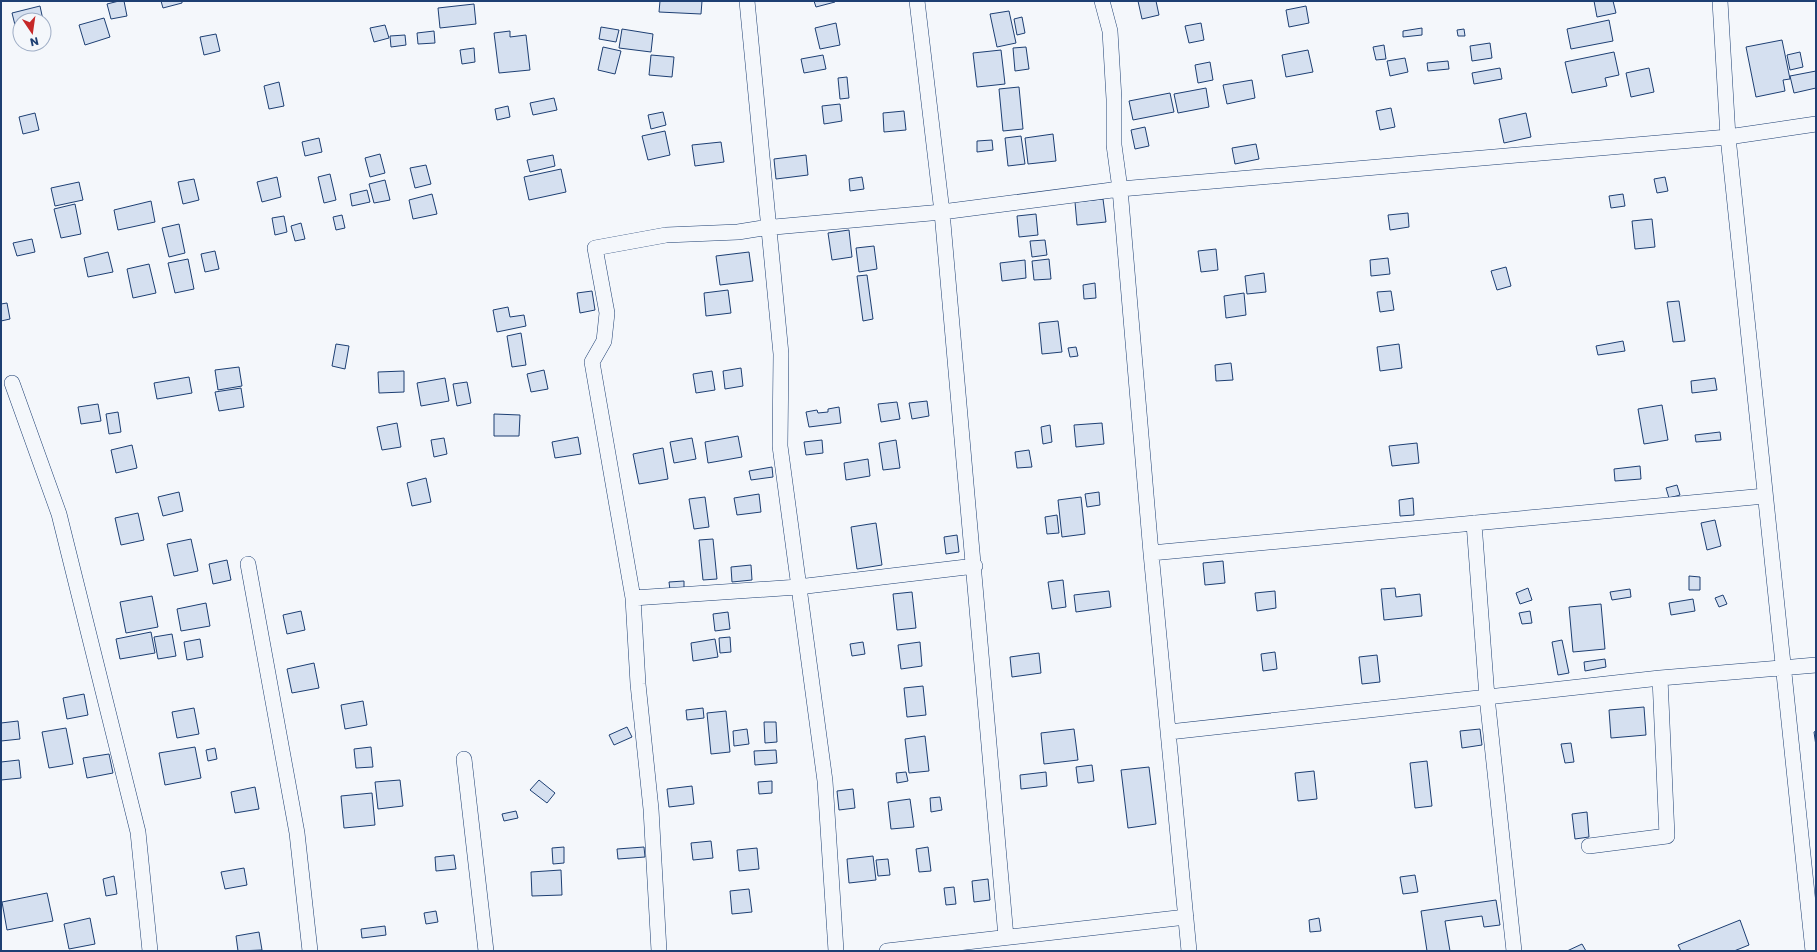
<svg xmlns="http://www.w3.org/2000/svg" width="1817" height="952" font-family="Poppins,sans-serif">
	<rect width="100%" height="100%" fill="#f4f7fb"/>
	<path fill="#d5e0f0" stroke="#1d3f73" d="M119 1H124L127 16 111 19 107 4Z
		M161 1H182V3L163 8Z
		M660 1H702L701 14 659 12Z
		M814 1H835V2L816 7Z
		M1138 1H1156L1159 15 1142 19Z
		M1594 1H1613L1616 13 1597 17Z
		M474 4 476 24 440 28 438 8Z
		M40 6 43 20H20V41H19L12 13Z
		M1306 6 1309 23 1289 27 1286 10Z
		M1009 11 1016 43 997 47 990 14Z
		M1022 17 1025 33 1017 35 1014 19Z
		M104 18 110 37 85 45 79 25Z
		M1609 20 1613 41 1571 49 1567 29Z
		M836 23 840 45 820 49 815 28Z
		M1201 23 1204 40 1189 43 1185 26Z
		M385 25 389 38 374 42 370 28Z
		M601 27 619 30 616 42 599 39Z
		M1422 28V35L1403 37V31Z
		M622 29 653 34 651 52 619 48Z
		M1464 29 1465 36H1458L1457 30Z
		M434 31 435 43 418 44 417 33Z
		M510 31V37L526 35 530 70 499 73 494 33Z
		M216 34 220 51 204 55 200 37Z
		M405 35 406 45 391 47 390 36Z
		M1782 40 1790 79 1783 80 1785 91 1756 97 1746 47Z
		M1490 43 1492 58 1472 61 1470 46Z
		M1384 45 1386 59 1376 60 1373 47Z
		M603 47 621 51 615 74 598 70Z
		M1026 47 1029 69 1015 71 1013 48Z
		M474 48 475 62 462 64 460 50Z
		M1001 50 1005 84 977 87 973 53Z
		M1308 50 1313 72 1286 77 1282 55Z
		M1614 52 1619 75 1605 78 1607 86 1572 93 1565 62Z
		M1800 52 1803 67 1790 70 1787 55Z
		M651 55 674 57 672 77 649 75Z
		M823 55 826 69 804 73 801 59Z
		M1405 58 1408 72 1390 76 1387 61Z
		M1448 61 1449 69 1428 71 1427 63Z
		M1210 62 1213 80 1198 83 1195 65Z
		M1500 68 1502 79 1474 84 1472 73Z
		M1649 68 1654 92 1631 97 1626 73Z
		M1816 71V88L1794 93 1790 76Z
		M847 77 849 98 840 99 838 78Z
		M1252 80 1255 98 1227 104 1223 85Z
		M279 82 284 106 269 109 264 86Z
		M1019 87 1023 129 1003 131 999 89Z
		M1206 88 1209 107 1178 113 1174 94Z
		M1170 93 1174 112 1133 120 1129 101Z
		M554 98 557 110 533 115 530 103Z
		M840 104 842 121 824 124 822 106Z
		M508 106 510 117 497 120 495 109Z
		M1391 108 1395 127 1380 130 1376 111Z
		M904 111 906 130 884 132 883 113Z
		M663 112 666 125 651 129 648 115Z
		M35 113 39 130 23 134 19 117Z
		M1526 113 1531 137 1504 143 1499 119Z
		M1145 127 1149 146 1135 149 1131 130Z
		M665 131 670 155 648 160 642 136Z
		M1053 134 1056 161 1028 164 1025 138Z
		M1021 136 1025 164 1008 166 1005 138Z
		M319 138 322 152 305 156 302 142Z
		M992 140 993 150 977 152V141Z
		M721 142 724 162 695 166 692 145Z
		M1256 144 1259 159 1235 164 1232 148Z
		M380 154 385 173 370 177 365 158Z
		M553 155 555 166 530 172 527 160Z
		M806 155 808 175 776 179 774 159Z
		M426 165 431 184 415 188 410 168Z
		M561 169 566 192 529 200 524 177Z
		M330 174 336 200 324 203 318 177Z
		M277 177 281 197 262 202 257 182Z
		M862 177 864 189 850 191 849 179Z
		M1665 177 1668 191 1657 193 1654 179Z
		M194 179 199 200 183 204 178 182Z
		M385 180 390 200 374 203 369 184Z
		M79 182 83 200 55 206 51 188Z
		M367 190 370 202 352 206 350 194Z
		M432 194 437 214 413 219 409 200Z
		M1623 194 1625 206 1611 208 1609 196Z
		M1103 199 1106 222 1077 225 1075 202Z
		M151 201 155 222 118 230 114 210Z
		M75 204 81 234 61 238 54 209Z
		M1408 213 1409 227 1390 230 1388 215Z
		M1036 214 1038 235 1019 237 1017 216Z
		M342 215 345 228 336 230 333 217Z
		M284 216 287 232 275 235 272 218Z
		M1652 219 1655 247 1635 249 1632 221Z
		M301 223 305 239 295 241 291 226Z
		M179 224 185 253 169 257 162 228Z
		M849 230 852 257 832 260 828 233Z
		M32 239 35 252 17 256 13 243Z
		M1045 240 1047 255 1032 257 1030 241Z
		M874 246 877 269 859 272 856 248Z
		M1216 249 1218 270 1201 272 1198 251Z
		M215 251 219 269 205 272 201 254Z
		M108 252 113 272 88 277 84 258Z
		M749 252 753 281 720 285 716 256Z
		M1388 258 1390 274 1371 276 1370 260Z
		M188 259 194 289 175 293 168 263Z
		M1049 259 1051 279 1034 280 1032 261Z
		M1025 260 1026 278 1002 281 1000 263Z
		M149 264 156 293 133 298 127 269Z
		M1506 267 1511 286 1497 290 1491 271Z
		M1264 273 1266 292 1247 294 1245 276Z
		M867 275 873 319 863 321 857 276Z
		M1095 283 1096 298 1084 299 1083 285Z
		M728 290 731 313 706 316 704 293Z
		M592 291 595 310 580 313 577 293Z
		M1391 291 1394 310 1380 312 1377 292Z
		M1244 293 1246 315 1226 318 1224 296Z
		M1679 301 1685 341 1673 342 1667 302Z
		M7 303 10 319 1 321V304Z
		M508 307 510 317 524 315 526 326 497 332 493 310Z
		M1058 321 1062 352 1042 354 1039 323Z
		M521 333 526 365 512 367 507 336Z
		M1623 341 1625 351 1598 355 1596 346Z
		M336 344 349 346 345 369 332 366Z
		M1399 344 1402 368 1380 371 1377 347Z
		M1076 347 1078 356 1070 357 1068 348Z
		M1231 363 1233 380 1216 381 1215 365Z
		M239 367 242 386 218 390 215 370Z
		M741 368 743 386 725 389 723 371Z
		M544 370 548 389 531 392 527 374Z
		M404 371V392L379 393 378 372Z
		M712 371 715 390 696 393 693 374Z
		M189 377 192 393 157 399 154 383Z
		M445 378 449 401 421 406 417 383Z
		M1715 378 1717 390 1692 393 1691 381Z
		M467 382 471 403 457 406 453 384Z
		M241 388 244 407 219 411 215 392Z
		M927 401 929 416 912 419 909 403Z
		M897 402 900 419 881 422 878 404Z
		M98 404 101 421 81 424 78 407Z
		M1662 405 1668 440 1644 444 1638 409Z
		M839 407 841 423 809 427 806 412 817 410 818 413 828 412V409Z
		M118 412 121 432 109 434 106 414Z
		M494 414 520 415 519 436H494Z
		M397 423 401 447 382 450 377 427Z
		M1102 423 1104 444 1076 447 1074 425Z
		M1050 425 1052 442 1043 444 1041 427Z
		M1720 432 1721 440 1696 442 1695 435Z
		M738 436 742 457 708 463 705 442Z
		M578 437 581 454 555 458 552 442Z
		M444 438 447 454 434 457 431 440Z
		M692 438 696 459 674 463 670 442Z
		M822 440 823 453 806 455 804 442Z
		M896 440 900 468 883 470 879 443Z
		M1417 443 1419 463 1392 466 1389 446Z
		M132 445 137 468 116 473 111 450Z
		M663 448 668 479 639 484 633 454Z
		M1029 450 1032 467 1017 468 1015 452Z
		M868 459 870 476 846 480 844 463Z
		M1640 466 1641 479 1615 481 1614 469Z
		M772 467 773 477 751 480 749 471Z
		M426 478 431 502 412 506 407 483Z
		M1677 485 1680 495 1669 498 1666 488Z
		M179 492 183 511 163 516 158 497Z
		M1099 492 1100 505 1087 507 1085 494Z
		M759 494 761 512 737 515 734 498Z
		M705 497 709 527 694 529 689 499Z
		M1081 497 1085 534 1062 537 1058 500Z
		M1413 498 1414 515 1400 516 1399 500Z
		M138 513 144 540 121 545 115 518Z
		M1057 515 1059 533 1047 534 1045 517Z
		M1715 520 1721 546 1707 550 1701 523Z
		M876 523 882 565 857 569 851 527Z
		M957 535 959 552 946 554 944 537Z
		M191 539 198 571 174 576 167 544Z
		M713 539 717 579 703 580 699 540Z
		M227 560 231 580 213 584 209 564Z
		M1223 561 1225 583 1205 585 1203 563Z
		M751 565 752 580 732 582 731 567Z
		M1689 576 1700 577V590H1689Z
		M1063 580 1066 607 1052 609 1048 582Z
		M684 581V588L670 590 669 582Z
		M1395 588 1396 597 1420 594 1422 616 1384 620 1381 589Z
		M1528 588 1532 600 1520 604 1516 593Z
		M1630 589 1631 597 1612 600 1610 592Z
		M1109 591 1111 607 1076 612 1074 595Z
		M1275 591 1276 608 1257 611 1255 593Z
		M912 592 916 628 897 630 893 594Z
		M1723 595 1727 604 1719 607 1715 598Z
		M152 596 158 627 126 633 120 602Z
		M1693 599 1695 611 1671 615 1669 603Z
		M206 603 210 626 181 631 177 609Z
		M1601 604 1605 649 1573 652 1569 607Z
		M301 611 305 630 287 634 283 615Z
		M1530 611 1532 623 1522 624 1519 613Z
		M728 612 730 629 715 631 713 614Z
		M151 632 155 653 120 659 116 639Z
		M172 634 176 656 158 659 154 637Z
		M730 637 731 652 720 653 719 638Z
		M200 639 203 657 187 660 184 642Z
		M715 639 718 657 693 661 691 643Z
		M1562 640 1569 673 1558 675 1552 642Z
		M863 642 865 654 852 656 850 644Z
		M920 642 922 666 901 669 898 645Z
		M1275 652 1277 669 1263 671 1261 654Z
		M1039 653 1041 673 1012 677 1010 657Z
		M1377 655 1380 682 1362 684 1359 657Z
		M1605 659 1606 667 1585 671 1584 662Z
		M314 663 319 688 292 693 287 669Z
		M923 686 926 715 907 717 904 688Z
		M84 694 88 715 67 719 63 698Z
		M363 701 367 725 345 729 341 705Z
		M1644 707 1646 735 1611 738 1609 710Z
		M194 708 199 734 177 738 172 712Z
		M703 708 704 718 687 720 686 710Z
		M726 711 730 752 711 754 707 713Z
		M18 721 20 739 1 741V723Z
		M764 722H776L777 742 765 743Z
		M627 727 632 737 614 745 609 735Z
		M66 728 73 764 49 768 42 732Z
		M747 729 749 744 734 746 733 731Z
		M1074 729 1078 760 1044 764 1041 733Z
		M1480 729 1482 745 1462 748 1460 731Z
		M1816 731V746L1814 732Z
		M925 736 929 771 909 773 905 739Z
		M1571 743 1574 762 1565 763 1561 744Z
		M195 747 201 778 165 785 159 753Z
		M371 747 373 767 356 768 354 749Z
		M215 748 217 759 208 761 206 750Z
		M776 750 777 763 755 765 754 751Z
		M109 754 113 773 87 778 83 758Z
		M19 760 21 778 1 780V762Z
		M1427 761 1432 806 1415 808 1410 763Z
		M1092 765 1094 781 1078 783 1076 767Z
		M1149 767 1156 824 1128 828 1121 770Z
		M1314 771 1317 799 1298 801 1295 773Z
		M906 772 908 781 897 783 896 773Z
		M1046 772 1047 786 1021 789 1020 775Z
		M400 780 403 806 378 809 375 782Z
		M539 780 555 793 547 803 530 790Z
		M772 781V793L759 794 758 782Z
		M692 786 694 804 669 807 667 789Z
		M255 787 259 809 235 813 231 792Z
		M853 789 855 808 839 810 837 791Z
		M372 793 375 825 344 828 341 796Z
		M940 797 942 810 931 812 930 798Z
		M910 799 914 827 891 829 888 802Z
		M516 811 518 818 504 821 502 814Z
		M1587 812 1589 837 1575 839 1572 814Z
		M711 841 713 858 693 860 691 843Z
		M564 847V863L553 864 552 848Z
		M644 847 645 857 618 859 617 849Z
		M928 847 931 871 919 872 916 849Z
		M757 848 759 869 739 871 737 850Z
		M454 855 456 869 436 871 435 857Z
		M873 856 876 880 849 883 847 859Z
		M888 859 890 875 878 876 876 860Z
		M244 868 247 885 225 889 221 872Z
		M561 870 562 895 532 896 531 872Z
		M1415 875 1418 892 1403 894 1400 877Z
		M114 876 117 894 106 896 103 879Z
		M988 879 990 900 974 902 972 881Z
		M954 887 956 904 946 905 944 888Z
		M749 889 752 912 732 914 730 891Z
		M47 893 53 921 7 930 2 902Z
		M1496 900 1500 925 1484 927 1482 916 1445 921 1450 951H1427L1421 911Z
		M436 911 438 922 426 924 424 913Z
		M90 918 95 944 69 949 64 924Z
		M1319 918 1321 931 1310 932 1309 920Z
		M1740 920 1749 945 1734 951H1681L1678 945Z
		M385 926 386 935 362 938 361 929Z
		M259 932 262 950 238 951 236 936Z
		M1582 944 1586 951H1567Z"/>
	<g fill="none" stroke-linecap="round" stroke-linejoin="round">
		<g stroke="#1d3f73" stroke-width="16">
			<path id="street" d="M747 1 781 354 780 446 825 781 836 951
				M917 1 942 212 1006 937
				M1102 1 1110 31 1114 99V145L1120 189 1151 553 1189 951
				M1720 1 1728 137 1813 951
				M12 383 59 514 138 832 150 951
				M1474 523 1487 697 1514 951
				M1151 553 1765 496
				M248 564 297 833 310 951
				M633 598 798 587 975 566
				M1169 732 1660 678 1816 665
				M464 759 486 951
				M1589 846 1667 836 1660 678
				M659 951 651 809 638 684 633 598 592 362 604 341 607 313 595 248 666 235 738 232 763 228 942 212 1120 189 1728 137 1816 124
				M887 951 1186 917"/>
		</g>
		<use href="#street" stroke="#f4f7fb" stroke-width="15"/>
	</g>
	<rect width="1817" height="952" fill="none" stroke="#1d3f73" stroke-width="4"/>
	<g transform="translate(32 32) rotate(167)"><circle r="19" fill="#f4f7fb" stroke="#9eadc5"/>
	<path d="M0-3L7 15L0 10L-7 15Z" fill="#c62828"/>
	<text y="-6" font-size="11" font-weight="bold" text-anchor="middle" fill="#1d3f73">N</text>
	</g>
</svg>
